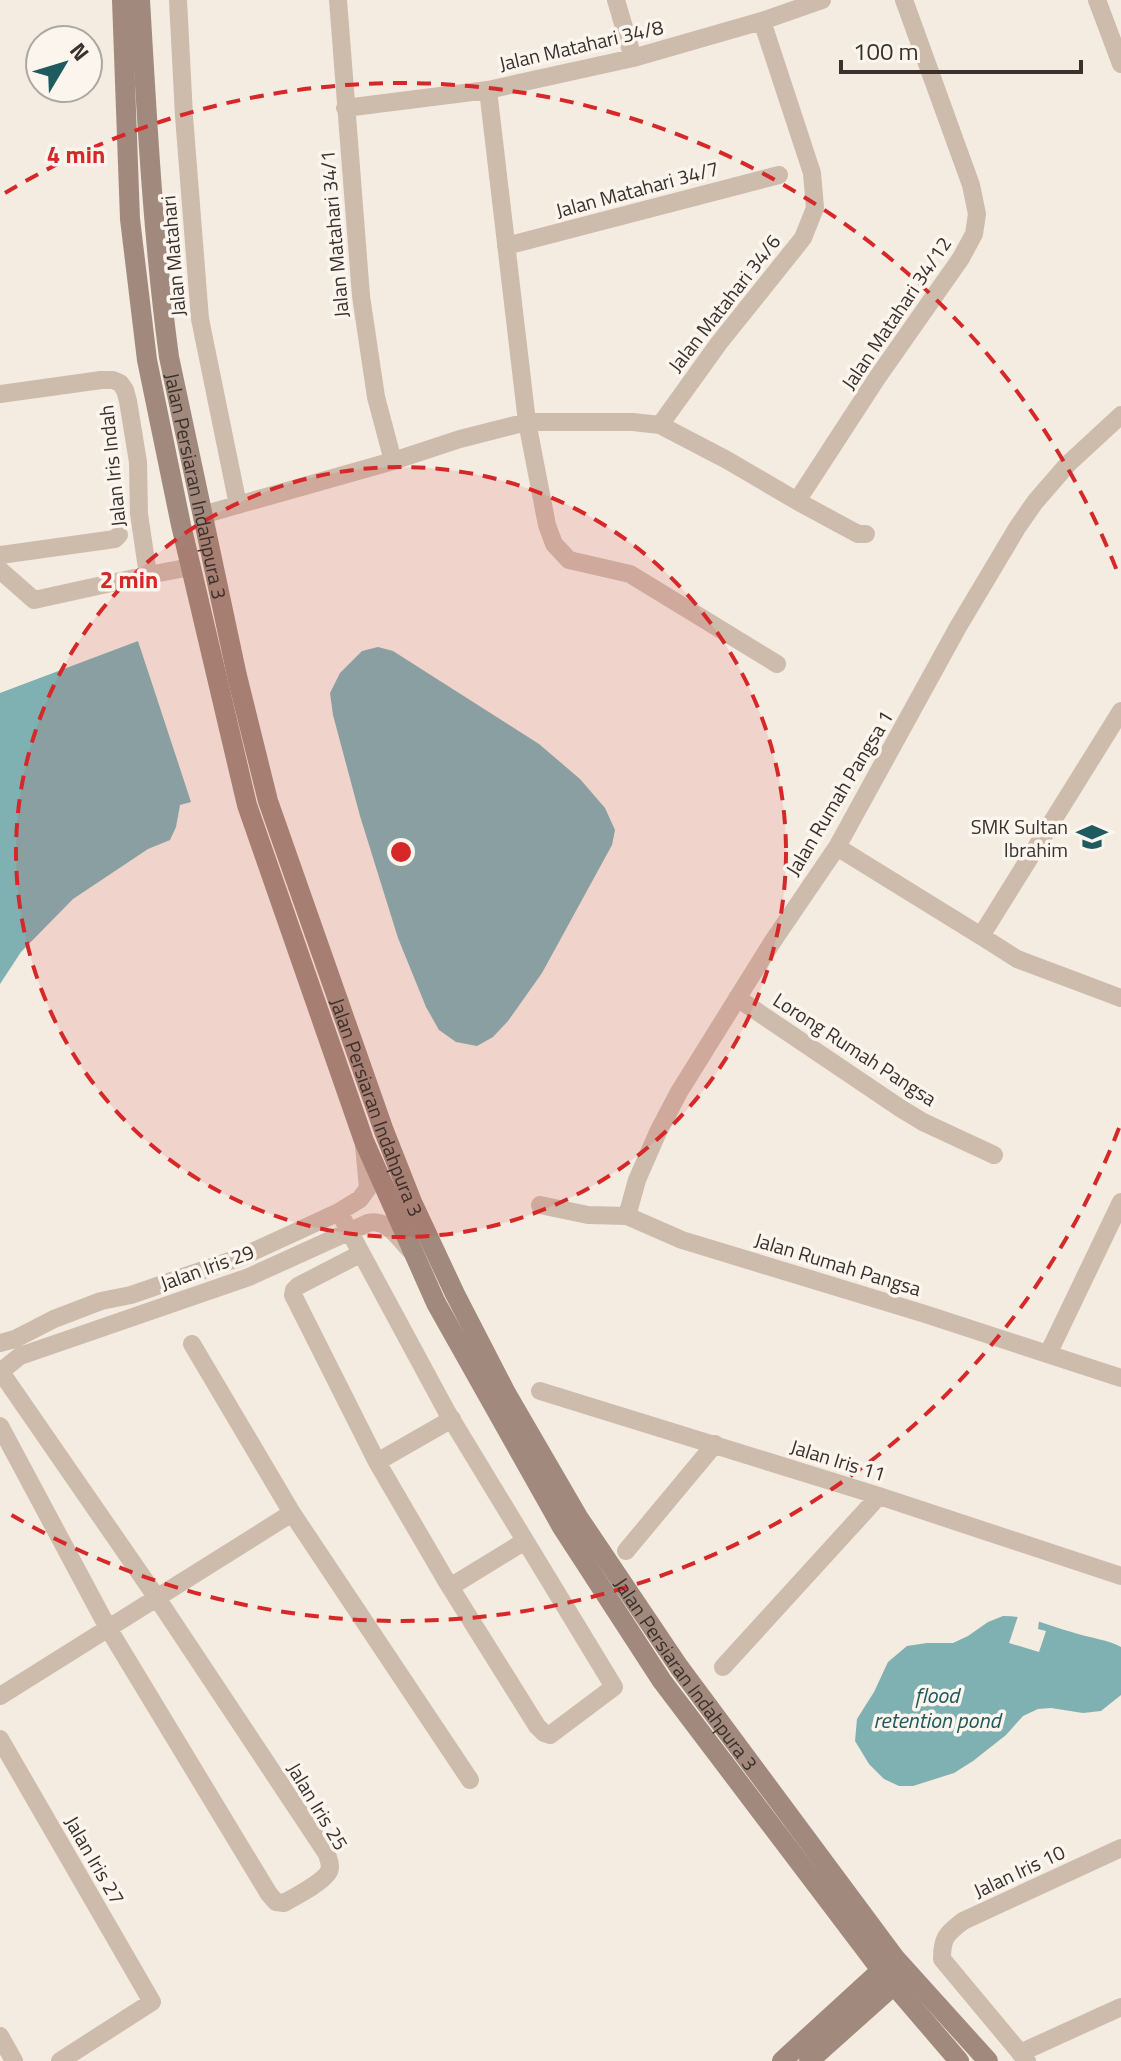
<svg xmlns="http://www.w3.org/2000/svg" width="1121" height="2061" font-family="'Titillium Web',sans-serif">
	<rect width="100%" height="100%" fill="#f4ebe1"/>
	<path fill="#7fb0b2" d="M138 641 191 802 180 805 176 827 170 840 148 849 73 899 21 952 0 984V693Z
		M378 647 393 651 539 744 580 779 605 808 615 830 612 845 542 973 508 1021 493 1037 477 1046 456 1042 439 1030 426 1007 398 938 360 816 333 715 330 693 340 673 362 651Z
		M1003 1616C1030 1616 1052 1627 1078 1634 1092 1638 1108 1640 1121 1647V1695L1101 1711 1083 1713 1051 1708 1038 1709 1023 1716 1006 1735 973 1761 954 1773 913 1786H899L884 1779 869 1764 855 1741 857 1719 874 1692 888 1662 907 1646 927 1643H953L968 1636 988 1622Z"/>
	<path fill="#f4ebe1" d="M1029 1614 1033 1615V1619L1039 1621 1038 1629 1046 1631 1039 1652 1009 1643 1018 1616 1027 1618Z"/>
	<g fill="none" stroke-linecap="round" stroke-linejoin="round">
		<path stroke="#cdbbac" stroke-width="18" d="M178 0 184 116 200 319 238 505
			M338 0 361 296 376 397 393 461
			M616 0 633 58
			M1097 0 1121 64
			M488 90 527 422H633L660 425 727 460 797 501 858 534H866
			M345 108 488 90 633 58 762 21 822 0
			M506 246 779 175
			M0 394 101 380H113L120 383 125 390 128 401 138 462 139 514 148 575 191 567
			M660 425 719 343 803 238 815 208 812 173 762 21
			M797 501 877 378 961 258 974 234 977 214 971 185 904 0
			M202 515 393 461 460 439 527 422 547 525 554 544 569 560 630 574 777 664
			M0 555 115 539 119 535
			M0 570 34 600 148 575
			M837 847 981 936 1121 711
			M981 936 1017 959 1121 998
			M737 998 900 1108 923 1122 994 1155
			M540 1205 588 1215 627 1216 682 1240 925 1314 1121 1378
			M339 1212 447 1412 614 1687 550 1735 544 1733 537 1726 447 1582 377 1462 293 1295 294 1290 298 1286 360 1254
			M627 1216 637 1180 658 1132 679 1092 773 941 837 847 958 627 1017 528 1035 502 1068 464 1121 415
			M0 1343 15 1339 54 1319 101 1301 131 1295 241 1257 339 1212 360 1199 368 1188 364 1146
			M192 1344 292 1513 470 1780
			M1048 1354 1121 1202
			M5 1368 20 1356 249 1277 368 1223C387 1218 398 1238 411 1251
			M540 1391 879 1496 1121 1576
			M0 1426 108 1628 269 1894 276 1902 284 1903C296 1896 320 1884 328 1873 332 1867 329 1861 327 1854L157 1598 3 1375
			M377 1462 452 1419
			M626 1551 715 1444
			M450 1587 525 1541
			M723 1667 879 1496
			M0 1696 292 1513
			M0 1739 152 2002 60 2061
			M0 2036 14 2061
			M1020 2053 1121 2007
			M1027 2061 942 1959C942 1938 946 1934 963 1921L1121 1848"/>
		<g stroke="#a18a7d" stroke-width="20">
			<path d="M122 0 130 219 147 360 181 525 247 805 364 1141 436 1303 562 1527 662 1681 881 1970 959 2061"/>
			<path id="s1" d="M140 0C147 119 153 238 169 357L237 676 268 801 384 1131 412 1202 455 1294 506 1393 578 1517 679 1667 895 1958 988 2061"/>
			<path d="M782 2061 889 1963"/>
			<path d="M809 2061 904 1976"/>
		</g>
	</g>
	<circle cx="401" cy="852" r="385" fill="#d62828" fill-opacity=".12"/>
	<g fill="none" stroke="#d62828" stroke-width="4" stroke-dasharray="14 10">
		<circle cx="401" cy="852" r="385"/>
		<path d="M1119 1128A769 769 0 0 1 5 1511M5 193A769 769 0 0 1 1119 576"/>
	</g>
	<defs>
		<g id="school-bare" transform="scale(2.4)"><path d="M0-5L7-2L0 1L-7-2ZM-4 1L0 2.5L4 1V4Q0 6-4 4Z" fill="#1f5a5e" stroke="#fbf5ee" stroke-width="2.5" paint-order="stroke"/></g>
	</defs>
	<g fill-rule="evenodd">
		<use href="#school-bare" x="1092" y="837"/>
	</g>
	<g text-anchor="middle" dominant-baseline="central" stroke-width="7" stroke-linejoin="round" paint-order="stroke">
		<g font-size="20" fill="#3b302b" stroke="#fbf5ee">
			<text transform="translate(581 45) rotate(-13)">Jalan Matahari 34/8</text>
			<text transform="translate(637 189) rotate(-15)">Jalan Matahari 34/7</text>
			<text transform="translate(334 234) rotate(-95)">Jalan Matahari 34/1</text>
			<text transform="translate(173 256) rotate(-95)">Jalan Matahari</text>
			<text transform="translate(724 303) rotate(-52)">Jalan Matahari 34/6</text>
			<text transform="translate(896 313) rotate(-56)">Jalan Matahari 34/12</text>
			<text transform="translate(112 466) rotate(-96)">Jalan Iris Indah</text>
			<text stroke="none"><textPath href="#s1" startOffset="490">Jalan Persiaran Indahpura 3</textPath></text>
			<text transform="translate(839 793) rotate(-59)">Jalan Rumah Pangsa 1</text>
			<text transform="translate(855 1049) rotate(33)">Lorong Rumah Pangsa</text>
			<text stroke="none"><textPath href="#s1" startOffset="1138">Jalan Persiaran Indahpura 3</textPath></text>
			<text transform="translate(838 1264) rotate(17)">Jalan Rumah Pangsa</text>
			<text transform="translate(207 1267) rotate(-20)">Jalan Iris 29</text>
			<text transform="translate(838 1460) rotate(17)">Jalan Iris 11</text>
			<text stroke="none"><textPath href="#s1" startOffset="1786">Jalan Persiaran Indahpura 3</textPath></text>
			<text transform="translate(318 1806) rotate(59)">Jalan Iris 25</text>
			<text transform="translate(95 1860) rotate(60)">Jalan Iris 27</text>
			<text transform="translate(1019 1871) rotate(-25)">Jalan Iris 10</text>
		</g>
		<g font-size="20" fill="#3b302b" stroke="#fbf5ee" text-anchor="end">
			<text x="1068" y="826">SMK Sultan<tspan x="1068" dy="23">Ibrahim</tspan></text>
		</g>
		<g font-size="22" font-style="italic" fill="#1f5a5e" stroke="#fbf5ee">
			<text x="937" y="1695">flood<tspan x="937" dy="25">retention pond</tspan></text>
		</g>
	</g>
	<circle cx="401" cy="852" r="12" fill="#d62828" stroke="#fbf5ee" stroke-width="4"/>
	<g font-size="24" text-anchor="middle" font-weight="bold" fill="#d62828" stroke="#fbf5ee" stroke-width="7" stroke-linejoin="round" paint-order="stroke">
		<text x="76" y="163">4 min</text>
		<text x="129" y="588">2 min</text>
	</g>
	<g transform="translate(64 64) rotate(52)"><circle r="38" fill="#fbf5ee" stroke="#aea6a0" stroke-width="2"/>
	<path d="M0-6L14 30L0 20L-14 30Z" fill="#1f5a5e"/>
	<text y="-12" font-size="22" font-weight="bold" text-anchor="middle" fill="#3b302b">N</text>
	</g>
	<path d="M841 60v12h240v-12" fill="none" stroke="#3b302b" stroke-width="4"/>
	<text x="853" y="60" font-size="24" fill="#3b302b" stroke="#fbf5ee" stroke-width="6" paint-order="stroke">100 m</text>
</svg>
